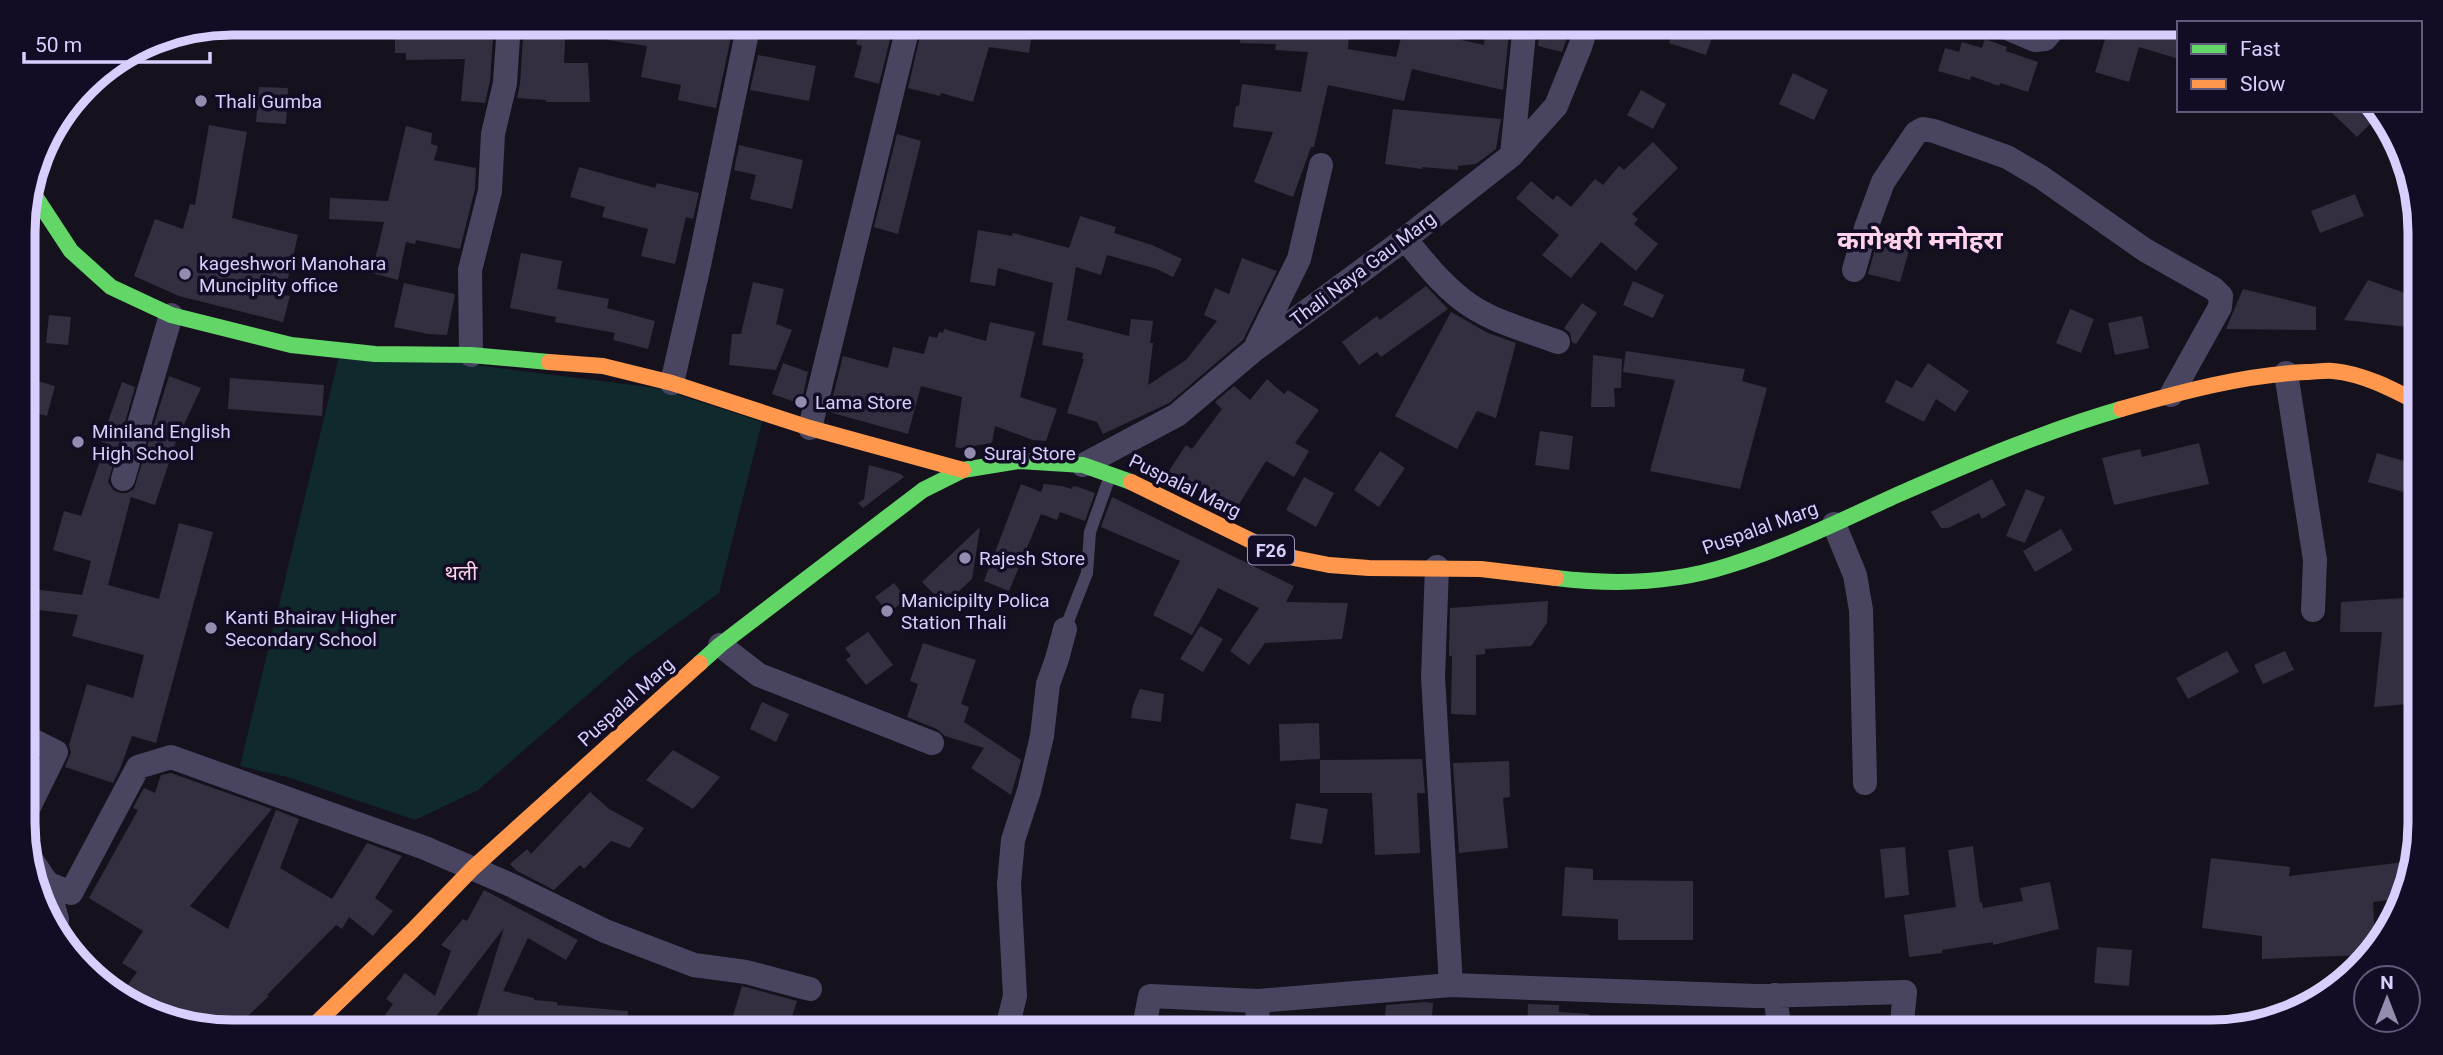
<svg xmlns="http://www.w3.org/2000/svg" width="2443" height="1055" font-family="Roboto,'Noto Sans Devanagari',sans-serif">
	<rect width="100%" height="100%" fill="#15121e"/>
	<path fill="#0f292d" d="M341 348 657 388 762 422 719 593 631 657 478 790 415 820 291 778 240 766Z"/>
	<path fill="#332f41" d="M395 23H494L490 81 485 103 461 101 465 59 406 60V53H395Z
		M524 23 566 24 564 63H588L590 102H546V100L517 98 520 84Z
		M611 23H734L716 108 678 100 681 85 641 77 647 46 608 40Z
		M862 23H894L879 84 854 77 862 46 856 44Z
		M965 23H1008L1033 27 1029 53 989 47 973 102 941 93 940 96 908 88 923 24 962 33Z
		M1241 23H1350L1348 49 1396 57 1404 27 1484 45 1485 33 1473 30 1474 23H1510L1503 90 1412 69 1404 101 1328 85 1314 147H1311L1293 197 1254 182 1273 132 1233 127 1236 106H1239L1242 84 1301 92 1308 52 1275 50 1276 44 1240 43Z
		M1540 23H1572L1562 52 1538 46Z
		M1676 23H1717L1706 55 1669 43Z
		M2110 23H2178L2175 33 2179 34V59L2139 47 2129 82 2095 72Z
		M1985 39 2007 47 2006 51 2038 62 2028 92 2000 83 1999 86 1971 76 1970 80 1938 71 1945 48 1959 52 1962 42 1982 48Z
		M758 55 816 66 809 101 750 90Z
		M1793 73 1828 90 1814 120 1779 104Z
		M259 87 288 88 286 124 256 122Z
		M1641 90 1666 104 1653 129 1627 115Z
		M1393 109 1501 119 1496 149 1476 164 1458 166V170L1422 167V169L1385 164Z
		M2329 110H2379L2381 113 2357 137Z
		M209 125 247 132 232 218 298 235 284 295 290 296 283 322 179 296 134 276 155 219 183 229 190 204 195 205Z
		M406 126 432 133 431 144 438 146 434 160 476 168 475 189 460 249 416 240 415 244 406 242 398 280 372 273 384 222 329 219 330 198 388 201Z
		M897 134 921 141 898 234 874 227Z
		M1653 142 1678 168 1632 214 1638 219 1634 224 1658 244 1636 271 1601 242 1571 278 1542 255 1559 235 1516 198 1531 181 1553 200 1557 195 1571 207 1595 179 1603 185 1619 166 1624 170Z
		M739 145 803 160 792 209 750 199 756 175 734 170Z
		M579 167 655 188 657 183 699 193 693 219 686 217 675 264 641 256 648 229 602 217 605 207 570 197Z
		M2355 194 2364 216 2320 233 2311 211Z
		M1080 216 1116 227 1114 233 1152 245 1182 259 1173 277 1157 269 1107 255 1101 275 1076 267 1067 320 1129 336 1131 319 1153 321 1150 343H1153L1148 385 1186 360 1217 321 1204 315 1215 288 1229 294 1242 258 1277 271 1243 340 1169 403 1103 434 1097 422 1067 413 1084 359H1082L1083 353 1042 345 1053 283 998 268 995 286 970 282 978 230 1012 236 1013 233 1069 248Z
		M1878 239 1910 247 1900 282 1868 274Z
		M521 253 562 261 557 289 609 299 607 308 655 321 648 349 613 340 615 333 555 322 556 317 510 308Z
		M2368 280 2419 298V306L2408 327 2344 320Z
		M1633 281 1664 295 1653 318 1623 305Z
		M753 282 784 289 776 324 792 330 776 370 729 365 732 334H741Z
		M404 283 455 294 447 335 428 334 394 327Z
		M1426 286 1448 309 1381 357 1377 352 1359 365 1342 342 1377 316 1380 320Z
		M2243 289 2316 307V330L2226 329Z
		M1582 303 1597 313 1576 344 1572 342 1570 333 1564 328Z
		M2070 309 2094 319 2081 353 2056 343Z
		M1451 312 1488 333 1516 343 1496 418 1477 411 1457 449 1395 416Z
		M49 315 71 317 68 345 46 343Z
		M2142 316 2149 348 2115 355 2108 323Z
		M990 322 1035 332 1020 397 1057 409 1046 441 1033 440 995 426 992 443 960 448 955 447 962 397 921 386 908 434 829 412 843 356 888 368 893 347 924 354 929 336 937 338 939 332 943 333 944 329 986 341Z
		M1626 351 1745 369 1742 381 1767 388 1740 489 1650 471 1675 380 1623 372Z
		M1593 355 1622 359 1621 388H1614L1615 407H1591Z
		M783 363 808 372 801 404 772 394Z
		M1928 363 1969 391 1955 412 1936 399 1924 422 1885 402 1896 380 1912 388Z
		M169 376 201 388 175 444 155 505 131 497 108 585 159 599 179 523 213 532 156 743 132 736 120 769 113 783 65 767 71 752 69 745 87 684 133 698 144 655 72 636 78 615 24 608V588L82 595 91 561 53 550 64 511 81 516 106 443 101 442 122 382 135 387 108 482 113 490 120 493H127L134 489Z
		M24 377 55 386 47 416 24 410Z
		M230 378 324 385 322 416 228 409Z
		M1267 379 1284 394 1288 390 1319 410 1295 443 1309 451 1294 477 1266 461 1236 509 1167 474 1186 445 1192 449 1222 409 1215 402 1234 386 1250 400Z
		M1540 431 1573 436 1569 470 1535 465Z
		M2199 443 2209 484 2114 505 2102 458 2140 449 2142 457Z
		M1380 451 1405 468 1379 507 1354 490Z
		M2377 453 2411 463 2403 492 2368 482Z
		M869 465 901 474 904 477 863 508 858 503 864 499Z
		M1304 477 1334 493 1316 527 1286 510Z
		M1992 479 2006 505 1982 519 1979 513 1948 528H1941L1931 512Z
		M1021 484 1041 492 1044 484 1062 486 1072 489 1073 486 1078 487 1095 493 1085 521 1060 512 1057 520 1041 514 1009 591 984 581Z
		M2026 489 2045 497 2025 543 2006 536Z
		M1112 497 1294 586 1286 602 1348 603 1342 639 1265 643 1249 665 1230 651 1259 608 1218 588 1192 635 1153 615 1180 561 1101 527Z
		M980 527 972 579 949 600 942 593 937 597 922 582Z
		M2061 529 2073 550 2035 572 2023 551Z
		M894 583 907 599 888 613 875 597Z
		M2420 597V703L2374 707 2382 632H2340L2341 602Z
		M1548 601 1547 623 1531 646 1485 649V654L1476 655V715L1451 714 1452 656H1449V651L1450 608Z
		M1200 626 1223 639 1203 672 1180 659Z
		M868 632 893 665 866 685 846 660 851 656 845 648Z
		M923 643 976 660 961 704 969 707 964 722 1021 760 1011 795 971 768 984 748 945 736 937 729 907 717 918 684 910 681Z
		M2227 651 2239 672 2188 699 2176 678Z
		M2285 651 2294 670 2263 684 2254 665Z
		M1140 689 1164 694 1161 722 1131 718 1133 705Z
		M762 702 789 714 776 742 750 729Z
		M1319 723 1320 759 1280 761 1279 724Z
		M673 750 720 777 693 809 646 780Z
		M1422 759 1425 793H1417L1420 853 1375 855 1372 793H1320V760Z
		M1509 761 1510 797 1503 798 1508 848 1459 853 1453 763Z
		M171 773 272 809 190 906 228 929 276 810 299 819 280 868 332 899 367 843 402 856 375 898 393 911 373 936 349 917 342 929 336 925 267 995 269 996 231 1032 152 1016 122 993 137 972 122 963 143 931 89 898 138 810 133 808 144 788 155 793 161 775Z
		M590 792 609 809 644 828 630 848 611 841 584 869 580 865 554 890 517 871 510 864 527 849 531 854Z
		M1296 803 1328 809 1322 844 1290 839Z
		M1973 846 1980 903 1982 902 1983 908 2023 901 2020 888 2050 882 2059 929 1993 945V942L1942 950V953L1909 957 1904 915 1956 907 1948 850Z
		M1905 847 1909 895 1885 898 1880 849Z
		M2211 858 2290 867 2289 876 2413 861 2405 898 2373 902 2375 941 2364 955 2262 959V936L2202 928Z
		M1565 867 1593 869V880L1693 881V940H1618V919L1562 916Z
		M484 890 578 940 566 960 528 938 503 991 534 998V1000L557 1002V1005L628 1011 626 1032H472L504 928 424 1032H373L393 1004 386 999 405 973 435 996 451 951 441 945 463 919 467 921Z
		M2097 947 2132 950 2129 986 2094 983Z
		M742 986 797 1001 787 1032H728Z
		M1425 1002 1433 1003 1431 1032H1384L1386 1005Z
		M1528 1004 1559 1005V1012L1589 1014 1588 1032H1527Z"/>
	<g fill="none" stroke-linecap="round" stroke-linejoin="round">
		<path stroke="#494560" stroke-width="12" d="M1065 629 1087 573 1090 532 1110 476"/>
		<path stroke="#494560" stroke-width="24" d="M1995 23 2035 40 2045 39 2051 32 2054 23
			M1512 155 1525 23
			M1405 239C1425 263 1445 289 1471 306 1497 323 1529 331 1558 342
			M1854 270 1866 228 1883 182 1916 133 1923 129 1934 131 2007 157 2041 177 2145 250 2214 289 2221 296 2220 307 2171 395
			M1257 344 1299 259 1321 165
			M471 355 470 270 490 191 493 134 505 83 509 23
			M2286 373 2315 560 2313 610
			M672 383 699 265 749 23
			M810 428 909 23
			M1083 465 1177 415 1254 350 1405 239 1512 155 1556 106 1580 47 1588 23
			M123 479 171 315
			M1834 524 1855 575 1861 610 1865 783
			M1437 567 1433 677 1451 985
			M720 645 759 675 932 743
			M24 736 56 752 25 815
			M25 850 47 883 71 893 138 767 171 757 425 848 511 885 605 931 694 965 746 972 810 989
			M47 883 57 919 56 925
			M1775 995 1780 1032
			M1006 1032 1015 996 1009 884 1013 840 1029 791 1042 736 1048 684 1057 659 1065 629
			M1143 1032 1150 996 1258 1001 1451 985 1756 996 1905 992 1901 1032
			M1257 1032 1258 1001"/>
		<path stroke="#63d668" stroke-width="16" d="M31 190 71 251 111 287 171 315 291 345 375 354 471 355 549 362
			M1556 578C1613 585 1675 583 1730 565 1788 547 1842 520 1897 495 1970 463 2045 431 2121 409
			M700 663 720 645 923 490 963 470 1019 461 1083 465 1131 482"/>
		<path stroke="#ff974d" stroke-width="16" d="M549 362 603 366 672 383 810 428 963 470
			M2121 409C2181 392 2243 375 2306 372 2315 372 2325 370 2333 371 2364 374 2392 389 2419 403
			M1131 482 1266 548 1294 558 1329 565 1369 568 1481 569 1556 578
			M307 1032 412 931 473 868 700 663"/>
	</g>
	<g fill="#948db0" stroke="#120c24" stroke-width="2.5">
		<circle cx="201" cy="101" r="7"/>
		<circle cx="185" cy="274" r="7"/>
		<circle cx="801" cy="402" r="7"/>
		<circle cx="78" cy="442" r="7"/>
		<circle cx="970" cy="453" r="7"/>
		<circle cx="965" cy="558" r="7"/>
		<circle cx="887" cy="611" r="7"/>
		<circle cx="211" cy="628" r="7"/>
	</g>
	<g text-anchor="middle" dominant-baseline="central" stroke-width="7" stroke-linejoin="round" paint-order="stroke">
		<rect fill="#120c24" stroke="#9d94bd" stroke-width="2" x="1248" y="535.5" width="46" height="29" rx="5"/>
		<g font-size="18" font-weight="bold" fill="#d8cfff">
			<text x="1271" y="550">F26</text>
		</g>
		<g font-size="19" fill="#d8cfff" stroke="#120c24" text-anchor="start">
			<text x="215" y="101">Thali Gumba</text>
			<text x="199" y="263">kageshwori Manohara<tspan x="199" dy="22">Munciplity office</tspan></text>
			<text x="815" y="402">Lama Store</text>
			<text x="92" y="431">Miniland English<tspan x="92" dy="22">High School</tspan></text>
			<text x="984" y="453">Suraj Store</text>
			<text x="979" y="558">Rajesh Store</text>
			<text x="901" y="600">Manicipilty Polica<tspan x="901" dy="22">Station Thali</tspan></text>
			<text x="225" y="617">Kanti Bhairav Higher<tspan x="225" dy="22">Secondary School</tspan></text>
		</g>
		<g font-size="19" fill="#d8cfff" stroke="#120c24">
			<text transform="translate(1363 269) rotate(-37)">Thali Naya Gau Marg</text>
			<text transform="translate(1185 486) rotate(26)">Puspalal Marg</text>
			<text transform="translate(1760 528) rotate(-20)">Puspalal Marg</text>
			<text transform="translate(626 702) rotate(-42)">Puspalal Marg</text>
		</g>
		<g font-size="21" fill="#ffd1ea" stroke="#120c24">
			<text x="461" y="573">थली</text>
		</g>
		<g font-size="26" font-weight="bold" fill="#ffd1ea" stroke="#120c24">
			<text x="1920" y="240">कागेश्वरी मनोहरा</text>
		</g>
	</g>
	<path d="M0 0H2443V1055H0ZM232 35H2211A197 197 0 0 1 2408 232V823A197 197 0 0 1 2211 1020H232A197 197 0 0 1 35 823V232A197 197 0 0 1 232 35Z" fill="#120c24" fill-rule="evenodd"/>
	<path fill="none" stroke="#d8cfff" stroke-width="9" d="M232 35H2211A197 197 0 0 1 2408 232V823A197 197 0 0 1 2211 1020H232A197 197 0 0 1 35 823V232A197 197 0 0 1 232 35Z"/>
	<rect x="2177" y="21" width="245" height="91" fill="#120c24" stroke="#615a7c" stroke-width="2"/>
	<rect x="2191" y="44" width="35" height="10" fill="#63d668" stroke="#615a7c" stroke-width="2"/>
	<text x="2240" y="56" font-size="21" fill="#d8cfff">Fast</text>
	<rect x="2191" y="79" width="35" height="10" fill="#ff974d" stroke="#615a7c" stroke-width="2"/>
	<text x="2240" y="91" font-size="21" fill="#d8cfff">Slow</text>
	<g transform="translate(2387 999)"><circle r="33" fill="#120c24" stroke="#615a7c" stroke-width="2"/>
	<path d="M0-5L12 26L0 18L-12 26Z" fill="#948db0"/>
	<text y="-10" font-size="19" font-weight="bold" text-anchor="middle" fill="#d8cfff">N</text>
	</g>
	<path d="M24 52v10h186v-10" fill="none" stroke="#d8cfff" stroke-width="3.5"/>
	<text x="35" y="52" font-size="21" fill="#d8cfff" stroke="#120c24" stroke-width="5" paint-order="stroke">50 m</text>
</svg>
